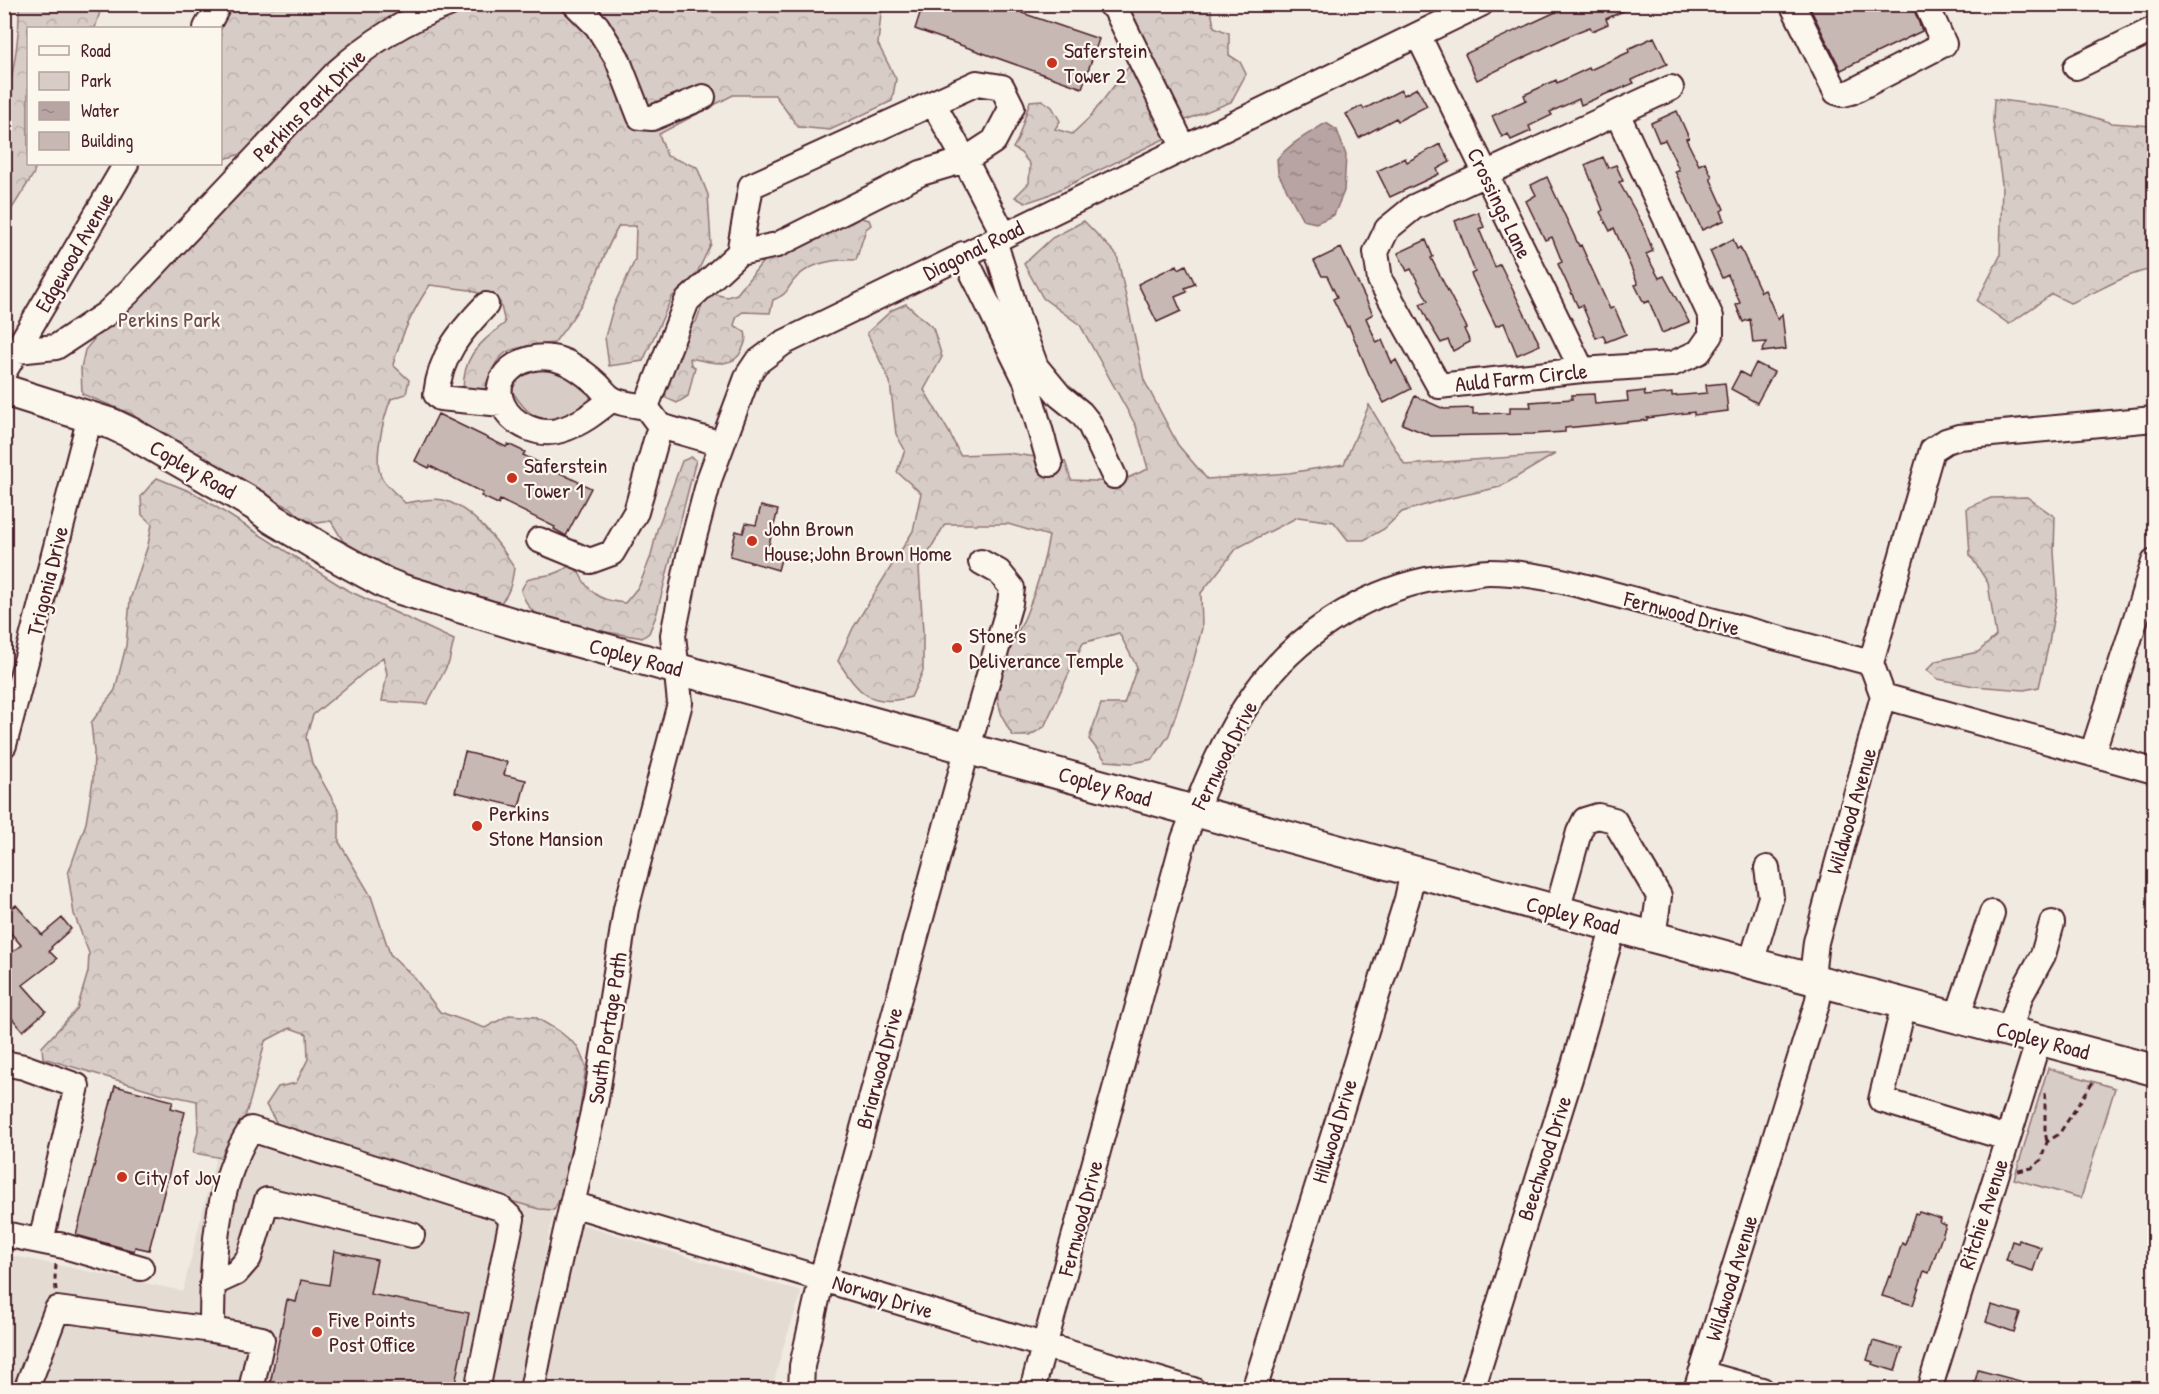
<svg xmlns="http://www.w3.org/2000/svg" width="2159" height="1394" font-family="'Patrick Hand',sans-serif">
	<defs>
		<pattern id="forest-crowns" width="20" height="18" patternUnits="userSpaceOnUse" patternTransform="scale(1.5)"><rect width="20" height="18" fill="#d8ccc6"/><path d="M2 6a3 3 0 1 1 6 0M12 15a3 3 0 1 1 6 0" fill="none" stroke="#bbafaa"/></pattern>
		<pattern id="water-ripples" width="26" height="14" patternUnits="userSpaceOnUse" patternTransform="scale(1.5)"><rect width="26" height="14" fill="#b8a4a2"/><path d="M2 4q2-2 4 0t4 0M15 11q2-2 4 0t4 0" fill="none" stroke="#988584"/></pattern>
	</defs>
	<rect width="100%" height="100%" fill="#f0eae0"/>
	<filter id="ink" filterUnits="userSpaceOnUse"><feTurbulence type="fractalNoise" baseFrequency=".0167" numOctaves="2"/><feDisplacementMap in="SourceGraphic" scale="12" xChannelSelector="R" yChannelSelector="G"/><feConvolveMatrix kernelMatrix="1 2 1 2 8 2 1 2 1" color-interpolation-filters="sRGB"/></filter>
	<g filter="url(#ink)">
		<path fill="#e4dbd2" d="M247 1114 280 1129 539 1209 554 1210 518 1389H5L4 1254 183 1291 216 1157 228 1159 239 1137Z
			M581 1224 802 1292 783 1347 772 1389 543 1390Z"/>
		<path fill="#d8ccc6" stroke="#917678" stroke-width="1.5" d="M546 368 570 376 590 393V402L561 421C532 417 528 416 512 391L514 382 523 370Z
			M2048 1068 2115 1088 2081 1198 2014 1179Z"/>
		<path fill="url(#forest-crowns)" stroke="#917678" stroke-width="1.5" d="M1210 4 1214 27 1229 33V55L1240 62 1246 74 1231 102 1183 121 1127 5Z
			M19 5H102L95 28H28V164H37L33 175 8 215 4 212 5 97 9 93C14 64 20 35 19 5Z
			M228 5H890L881 13 878 44 896 79 892 101 830 130 798 127 775 95H733L659 134 667 156 697 167 708 195 711 244 696 275 672 297 643 361 609 366 605 337 614 305 635 260 636 226H619C607 245 602 264 592 285 582 306 568 325 554 343 542 344 513 346 504 354 491 364 487 385 481 400L463 392C463 355 478 345 505 323L500 302 470 290 430 285C412 311 401 335 393 365L409 380 406 394 391 399C384 416 372 462 382 478 387 487 398 495 405 503 416 502 432 497 443 500 471 507 501 544 514 568 512 583 509 597 497 606L370 564 356 549 343 541 331 521 318 523 302 519 291 508 267 497 225 473 169 435 146 425 132 414 82 394 81 368 85 350 251 151 221 160 220 28H213Z
			M1130 65 1152 103V118L1166 138 1046 196 1025 203 1015 197 1029 183 1030 164 1021 153 1013 148 1018 139 1030 101 1042 100 1052 107 1060 121 1055 129 1072 134 1090 117Z
			M1994 99 2067 109 2112 123 2152 126 2154 124V269C2125 273 2097 293 2070 303L2052 294 2009 324 1977 301 2000 256 2002 184 1993 122Z
			M861 218 869 220 871 225 866 229 856 260C835 259 812 263 797 277 785 288 792 292 773 300L770 313 743 312 737 316 734 325 745 332C747 339 745 343 742 350 733 371 707 361 690 358L691 365 695 367 688 396 677 403 666 398 664 381 683 329 696 322 703 303 709 293 727 297 737 294 764 260 789 253Z
			M1084 221 1117 255 1144 380 1178 445 1207 479 1289 473 1344 464 1369 405 1405 465 1555 454 1500 487 1438 501 1402 512 1384 529 1364 540H1348L1334 522 1298 517 1237 548 1201 593 1202 628 1193 663 1169 735 1153 759 1133 763 1106 761 1089 739 1101 704H1124L1137 667 1119 633 1083 643 1044 727 1029 736H1013C979 686 1009 658 1027 612 1036 590 1045 559 1049 536L1008 524H945L919 568 923 632V671L911 697C870 708 859 693 838 661L853 628 913 531 921 493 897 472 905 450 896 434 890 382 867 333 892 310 906 304 933 328 942 357 924 390 949 432 960 455 1008 453 1065 461 1071 480 1118 482 1148 469 1136 426 1080 325 1043 298 1024 264 1052 238Z
			M691 457 696 460 656 616 649 633 642 638C617 633 550 625 533 611 526 605 524 598 521 591 528 574 532 578 548 575 557 574 563 570 571 565 578 569 579 573 583 580 593 597 606 601 625 603L639 586 651 556 657 530 682 461Z
			M157 478 194 493 347 590 454 640 449 662 427 704 382 701 387 674 383 657 313 715 306 737 312 763 339 811V842L371 896 390 954 413 976 440 1012 485 1028 509 1015 535 1017 559 1031 577 1046 586 1066 576 1140 567 1185 554 1210 539 1209 500 1198 280 1129 266 1105 278 1087 296 1083 308 1059 307 1034 290 1028 265 1041C255 1082 247 1121 228 1159L193 1153 198 1131 197 1101 160 1093 43 1058 42 1047 77 1009 88 972 89 953 74 914 68 874 86 823 93 780 94 752 91 723 115 690 126 646 130 600 148 545 152 524 142 515 141 496Z
			M2027 497 2055 517 2054 552 2057 596 2049 643 2039 687 2024 690 1974 686 1938 679 1927 670 1936 661 1978 652 1996 636 1988 583 1970 555 1967 508 1991 498Z"/>
		<path fill="url(#water-ripples)" stroke="#8c6f72" stroke-width="1.5" d="M1326 123 1337 130 1346 155 1344 191 1334 215 1316 223 1303 220 1278 173 1277 159C1291 143 1308 134 1326 123Z"/>
		<path fill="#c8b8b3" stroke="#4a1f2b" stroke-width="1.5" d="M923 4H1013L1024 8 1022 13 1099 39 1082 88 915 29Z
			M1573 4H1638L1606 19 1608 24 1592 31 1590 27 1577 32 1477 80 1465 54Z
			M1808 4H1912L1922 31 1841 70Z
			M1654 37 1667 64 1632 80 1634 83 1613 92V91L1581 105 1579 99 1550 112 1552 115 1529 126 1531 131 1511 140 1508 134 1502 137 1492 116 1526 100 1524 95 1556 80 1557 83 1589 68 1590 70 1629 52 1628 49Z
			M1417 88 1427 106 1398 121 1396 118 1359 138 1346 114 1362 106 1364 109 1401 90 1404 95Z
			M1677 111 1689 138 1686 139 1699 165 1705 162 1712 177 1710 178 1724 209 1721 211 1725 220 1702 230 1675 171 1679 170 1673 156 1665 140 1659 142 1651 123Z
			M1440 144 1450 162 1437 169 1439 174 1390 197 1377 171 1405 158 1407 162Z
			M1603 157 1608 168 1616 165 1623 181 1619 182 1642 223 1653 251 1646 254 1659 278 1664 276 1689 322 1662 333 1649 301 1644 303 1635 285 1638 284 1614 228 1610 231 1600 212 1603 210 1585 165Z
			M1547 177 1579 246 1581 245 1610 309 1614 307 1626 334 1606 342 1603 335 1596 338 1582 305 1578 307 1558 264 1562 262 1552 237 1545 240 1526 201 1536 195 1531 185Z
			M1478 212 1484 227 1479 229 1495 267 1500 264 1540 345 1517 355 1504 323 1496 326 1471 274 1475 272 1455 221Z
			M1733 239 1737 249 1740 247 1761 292 1765 290 1778 320 1782 314 1786 349 1762 352 1767 342 1753 343 1750 319 1743 322 1736 305 1740 303 1728 275 1722 278 1710 251Z
			M1426 240 1433 257 1431 258 1467 328 1464 329 1470 342 1453 351 1448 340 1441 343 1429 323 1420 304 1428 301 1411 269 1407 271 1398 253Z
			M1341 248 1373 314 1366 318 1377 343 1382 340 1392 363 1396 360 1411 389 1384 403 1369 374 1349 326 1347 327 1333 299 1337 297 1327 276H1322L1314 261Z
			M1177 265 1179 269 1186 265 1195 284 1185 288 1187 292 1175 297 1181 311 1157 322 1138 284Z
			M1756 363 1774 372 1757 403 1731 389 1740 372 1749 377Z
			M1725 383 1728 411 1694 415V412L1647 418V420L1565 428V432L1533 434 1431 436 1402 424 1415 396 1444 409 1473 408V414L1510 413V407H1531L1530 402 1572 399V395L1594 394 1595 404 1628 401 1627 393 1644 391 1645 396 1672 393V396L1707 393 1706 385Z
			M438 414 506 447 508 444 525 452 523 455 591 488 566 536 554 529 555 527 500 500 498 504 481 496 483 493 430 466 429 468 415 461Z
			M761 506 778 510 768 548 783 552 778 570 730 556 736 531 743 533 746 523 756 525Z
			M465 752 507 762 504 775 526 780 519 807 455 792Z
			M16 905 42 935 62 918 71 929 51 947 52 948 49 951 57 959 23 985 46 1011 23 1031 4 1009V959L21 945 4 925V915Z
			M115 1086 173 1101 171 1108 185 1112 149 1250 135 1247 134 1251 76 1235Z
			M1919 1212 1941 1219 1940 1223 1946 1225 1929 1273 1924 1271 1913 1305 1882 1296 1889 1276 1891 1277 1902 1243 1905 1245 1915 1213 1918 1214Z
			M2019 1240 2041 1247 2033 1271 2011 1264 2012 1262 2006 1260 2012 1241 2018 1243Z
			M334 1251 377 1260 370 1294 469 1313 454 1389H269L287 1300 296 1302 301 1280 329 1285Z
			M1991 1305 2020 1313 2014 1332 1986 1322Z
			M1873 1341 1902 1349 1895 1371 1872 1364 1873 1362 1867 1360Z
			M1978 1370 2035 1385 2034 1389H1973Z"/>
		<g fill="none" stroke-linecap="round" stroke-linejoin="round">
			<g stroke="#4a1f2b" stroke-width="28">
				<path id="minor" d="M575 4 597 26 617 58 640 117 652 118 703 97
					M1109 4 1114 6 1184 148
					M1792 4 1836 92 1843 94 1851 92 1944 44 1926 4
					M206 28 219 4
					M1418 35 1582 370
					M2076 67 2154 29
					M1617 113 1711 317V335L1699 352 1672 364 1582 370 1439 386 1380 280 1376 252 1387 229 1414 207 1671 88
					M994 240 1019 321 1036 367 1060 396 1081 413 1089 423 1114 476
					M739 253 777 245 921 173 965 160 933 103
					M963 254 1026 381 1050 464
					M486 305C459 333 441 355 436 394L440 398 502 404
					M17 351 56 347 106 314 129 292 337 72C373 40 404 21 449 4
					M4 372 126 164
					M612 399C596 412 581 424 561 430 540 437 512 425 503 405 488 375 524 353 551 358 568 360 585 373 598 385 602 389 606 395 611 398 619 404 636 405 646 407
					M660 426 722 444
					M539 540 590 561 612 553 636 512 660 426 646 407 687 301 739 253 751 186 977 83 1002 87 1012 107 994 141 965 160 1004 235
					M1883 696 2154 771
					M4 745 90 417
					M2092 754 2154 562
					M1557 911 1579 832 1585 820 1598 816 1614 820 1659 896 1653 937
					M1751 963 1771 897 1767 868
					M1904 1004 1881 1100 2007 1138
					M1957 1018 1992 913
					M2009 1031 2021 995 2043 955 2052 923
					M4 1063 24 1067 77 1086 41 1241
					M572 1204 1193 1390
					M4 1234 64 1246 141 1268
					M212 1284 236 1273 249 1258 267 1200 412 1235
					M212 1330 262 1339 251 1390
					M1701 1373 1762 1390
					M26 1390 57 1309 212 1330C212 1265 214 1184 251 1129L500 1208 512 1219 477 1390
					M532 1390 548 1310 596 1099 626 909 680 703 673 635 689 556 710 477 748 375 756 363 783 343 1481 4
					M801 1390 802 1366 822 1277 968 747 1010 603 1012 588 999 572 981 562
					M1032 1390 1184 839C1203 789 1224 736 1255 693 1295 637 1360 594 1426 580 1440 577 1453 577 1467 575 1474 574 1481 572 1489 572 1522 572 1552 578 1583 586L1871 663
					M1254 1390 1407 899 1413 871
					M1472 1390 1571 1075 1614 926
					M1696 1390 1817 1004 1819 994 1813 968 1816 942 1883 696 1871 663 1932 450 1946 441 1959 437 2154 419
					M1929 1390 2039 1039"/>
			</g>
			<g stroke="#4a1f2b" stroke-width="34">
				<path id="major" d="M4 390 112 424 131 433 255 505 273 519 328 552 385 583 400 589 525 627 1653 937 2154 1070"/>
			</g>
			<path stroke="#4a1f2b" stroke-width="3" stroke-dasharray="6 4.5" stroke-linecap="butt" d="M2045 1093V1131L2047 1142
				M2018 1171 2032 1168 2041 1160 2047 1142 2059 1134 2095 1079
				M56 1291 55 1278 56 1264"/>
			<use href="#minor" stroke="#fbf7ec" stroke-width="24"/>
			<use href="#major" stroke="#fbf7ec" stroke-width="30"/>
		</g>
	</g>
	<g fill="#c8321e" stroke="#fbf7ec" stroke-width="2">
		<circle cx="1052" cy="63" r="6"/>
		<circle cx="512" cy="478" r="6"/>
		<circle cx="752" cy="541" r="6"/>
		<circle cx="957" cy="648" r="6"/>
		<circle cx="477" cy="826" r="6"/>
		<circle cx="122" cy="1177" r="6"/>
		<circle cx="317" cy="1332" r="6"/>
	</g>
	<g text-anchor="middle" dominant-baseline="central" stroke-width="4.5" stroke-linejoin="round" paint-order="stroke">
		<g font-size="22" fill="#4a1f2b" stroke="#fbf7ec" text-anchor="start">
			<text x="1064" y="50">Saferstein<tspan x="1064" dy="25">Tower 2</tspan></text>
			<text x="524" y="465">Saferstein<tspan x="524" dy="25">Tower 1</tspan></text>
			<text x="764" y="528">John Brown<tspan x="764" dy="25">House;John Brown Home</tspan></text>
			<text x="969" y="635">Stone's<tspan x="969" dy="25">Deliverance Temple</tspan></text>
			<text x="489" y="813">Perkins<tspan x="489" dy="25">Stone Mansion</tspan></text>
			<text x="134" y="1177">City of Joy</text>
			<text x="329" y="1319">Five Points<tspan x="329" dy="25">Post Office</tspan></text>
		</g>
		<g font-size="22" fill="#4a1f2b" stroke="#fbf7ec">
			<text transform="translate(309 105) rotate(-45)">Perkins Park Drive</text>
			<text transform="translate(1500 203) rotate(64)">Crossings Lane</text>
			<text transform="translate(973 250) rotate(-26)">Diagonal Road</text>
			<text transform="translate(74 252) rotate(-60)">Edgewood Avenue</text>
			<text transform="translate(1521 377) rotate(-6)">Auld Farm Circle</text>
			<text transform="translate(193 469) rotate(30)">Copley Road</text>
			<text transform="translate(47 581) rotate(-76)">Trigonia Drive</text>
			<text transform="translate(1682 613) rotate(15)">Fernwood Drive</text>
			<text transform="translate(636 657) rotate(15)">Copley Road</text>
			<text transform="translate(1224 755) rotate(-63)">Fernwood Drive</text>
			<text transform="translate(1105 786) rotate(16)">Copley Road</text>
			<text transform="translate(1851 811) rotate(-74)">Wildwood Avenue</text>
			<text transform="translate(1573 915) rotate(15)">Copley Road</text>
			<text transform="translate(607 1028) rotate(-81)">South Portage Path</text>
			<text transform="translate(2043 1040) rotate(15)">Copley Road</text>
			<text transform="translate(879 1068) rotate(-75)">Briarwood Drive</text>
			<text transform="translate(1334 1131) rotate(-73)">Hillwood Drive</text>
			<text transform="translate(1544 1158) rotate(-72)">Beechwood Drive</text>
			<text transform="translate(1983 1214) rotate(-72)">Ritchie Avenue</text>
			<text transform="translate(1080 1218) rotate(-75)">Fernwood Drive</text>
			<text transform="translate(1731 1278) rotate(-73)">Wildwood Avenue</text>
			<text transform="translate(883 1296) rotate(17)">Norway Drive</text>
		</g>
		<g font-size="22" fill="#6e4a52" stroke="#fbf7ec">
			<text x="169" y="319">Perkins Park</text>
		</g>
	</g>
	<rect width="2159" height="1394" fill="none" stroke="#fbf7ec" stroke-width="24"/>
	<rect x="12" y="12" width="2135" height="1370" fill="none" stroke="#4a1f2b" stroke-width="2" filter="url(#ink)"/>
	<rect x="27" y="27" width="195" height="138" fill="#fbf7ec" stroke="#b4a19f" stroke-width="1.5"/>
	<rect x="39" y="46" width="30" height="9" fill="#fbf7ec" stroke="#b4a19f" stroke-width="1.5"/>
	<text x="81" y="57" font-size="18" fill="#4a1f2b">Road</text>
	<rect x="39" y="72" width="30" height="18" fill="#d8ccc6" stroke="#b4a19f" stroke-width="1.5"/>
	<text x="81" y="87" font-size="18" fill="#4a1f2b">Park</text>
	<rect x="39" y="102" width="30" height="18" fill="url(#water-ripples)" stroke="#b4a19f" stroke-width="1.5"/>
	<text x="81" y="117" font-size="18" fill="#4a1f2b">Water</text>
	<rect x="39" y="132" width="30" height="18" fill="#c8b8b3" stroke="#b4a19f" stroke-width="1.5"/>
	<text x="81" y="147" font-size="18" fill="#4a1f2b">Building</text>
</svg>
